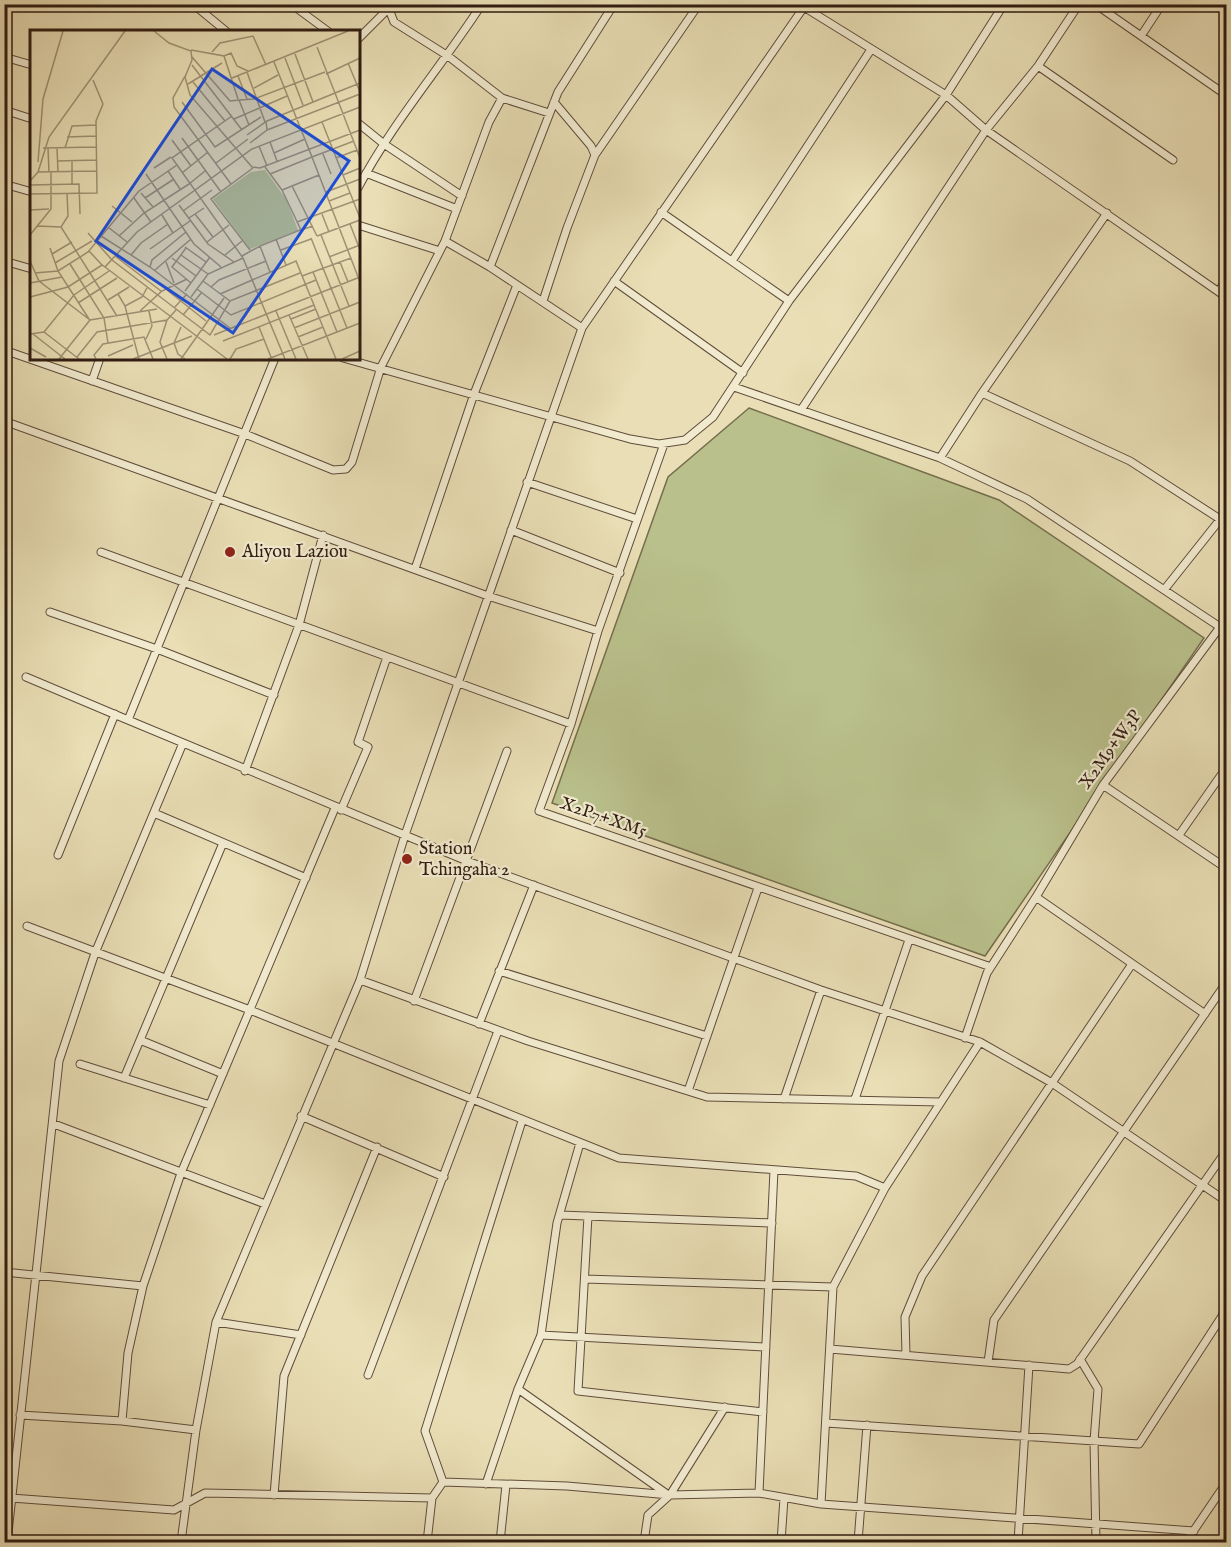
<svg xmlns="http://www.w3.org/2000/svg" width="1231" height="1547" font-family="'IM FELL English',serif">
	<rect width="100%" height="100%" fill="#e9deb5"/>
	<filter id="stains"><feTurbulence type="fractalNoise" baseFrequency=".00333" numOctaves="4"/><feColorMatrix values="0 0 0 0 .2 0 0 0 0 .09 0 0 0 0 .02 0 0 0 .5 -.17"/></filter>
	<radialGradient id="worn" r=".72"><stop offset=".6" stop-color="#630" stop-opacity="0"/><stop offset="1" stop-color="#630" stop-opacity=".3"/></radialGradient>
	<path fill="#b9c08b" stroke="#756e4e" stroke-width="1.5" d="M749 408 999 500 1204 638 985 956 552 803 668 477Z"/>
	<g fill="none" stroke-linecap="round" stroke-linejoin="round">
		<g stroke="#5f4d3b" stroke-width="9">
			<path id="minor" d="M193 4 227 32
				M291 4 329 32
				M387 4 394 22 448 56 502 98 549 113
				M799 4 946 95 986 130 1038 66 1079 4
				M1095 4 1226 95
				M1141 36 1162 4
				M358 39 393 4
				M4 57 32 65
				M1038 66 1173 160
				M4 110 32 119
				M358 123 384 144 462 196
				M595 155 699 4
				M366 173 457 209
				M4 184 32 192
				M358 188C392 123 442 66 482 4
				M661 212 789 301
				M358 225 440 251
				M445 241 490 267 582 328
				M4 261 32 269
				M732 261 870 51
				M490 267 558 92 614 4
				M614 281 743 373
				M1219 291 1226 280
				M543 301 567 228 595 155 591 146 554 102
				M4 350 245 434 333 470 346 469 352 462 381 367 445 241 489 122 502 98
				M275 358 128 720 467 861 821 990 980 1042 1052 1083 1226 1201
				M343 358 630 439 659 444 685 440 713 417 789 301 946 95 1004 4
				M92 381 100 358
				M734 387 940 458 982 393 1130 461 1226 523
				M982 393 1107 213
				M801 410 986 130 1226 297
				M4 421 488 596 598 631
				M664 444 598 631 571 724 539 811 991 967
				M940 458 1027 499 1220 627 1226 620
				M527 482 637 519
				M511 530 620 573
				M101 552 571 724
				M415 569 474 394 517 285
				M1164 590 1226 512
				M50 612 157 649 274 695
				M26 677 128 720
				M245 771 299 625 323 535
				M1103 785 1226 868
				M341 810 368 747 358 742 387 657
				M154 813 306 878
				M1179 835 1226 768
				M58 855 115 714
				M1036 897 1103 785 1220 627
				M27 926 250 1010 619 1158 856 1176 885 1188
				M499 971 707 1036
				M360 980 528 1041 707 1097 940 1102
				M414 1001 507 751
				M479 1024 534 885
				M965 1038 987 973 1036 897 1205 1014
				M140 1040 223 1074
				M80 1064 210 1105
				M124 1078 223 843
				M688 1091 758 888
				M784 1099 821 990
				M855 1099 909 940
				M301 1116 444 1177
				M54 1124 265 1204
				M560 1215 772 1223
				M588 1216 578 1391 763 1412
				M4 1272 143 1286
				M585 1279 833 1287
				M216 1322 301 1335
				M541 1335 766 1347
				M830 1349 1069 1369 1077 1364 1226 1151
				M906 1355 905 1317 922 1276 1132 964
				M1080 1359 1098 1389 1094 1441 1096 1542
				M988 1362 994 1320 1226 983
				M368 1375 498 1031
				M518 1389 667 1494
				M20 1415 122 1421 196 1430
				M122 1421 128 1353 143 1286 181 1173 335 808
				M826 1423 1139 1444 1226 1310
				M443 1482 425 1431 522 1121
				M486 1484 518 1389 541 1335 557 1223 580 1143
				M759 1493 774 1170
				M274 1495 284 1376 377 1147
				M11 1498 174 1510 205 1493 432 1498 443 1482 567 1486 670 1495 759 1493 821 1504 1194 1531
				M821 1504 833 1287 885 1188 980 1042
				M7 1542 59 1061 95 953 183 743
				M181 1542 196 1430 216 1322 360 980 405 835 582 328 806 4
				M427 1542 432 1498
				M500 1542 506 1485
				M644 1542 648 1515 670 1495 725 1407
				M781 1542 784 1498
				M858 1542 867 1425
				M1018 1542 1029 1365
				M1186 1542 1226 1483"/>
		</g>
		<use href="#minor" stroke="#f1eacf" stroke-width="7"/>
	</g>
	<g fill="#8f2418" stroke="#f1eacf" stroke-width="2">
		<circle cx="230" cy="552" r="6"/>
		<circle cx="407" cy="859" r="6"/>
	</g>
	<g text-anchor="middle" dominant-baseline="central" stroke-width="4.5" stroke-linejoin="round" paint-order="stroke">
		<g font-size="18" fill="#311d12" stroke="#f1eacf" text-anchor="start">
			<text x="242" y="552">Aliyou Laziou</text>
			<text x="419" y="849">Station<tspan x="419" dy="21">Tchingaha 2</tspan></text>
		</g>
		<g font-size="18" fill="#311d12" stroke="#f1eacf">
			<text transform="translate(1111 750) rotate(-54)">X2M9+W3P</text>
			<text transform="translate(603 818) rotate(19)">X2P7+XM5</text>
		</g>
	</g>
	<g transform="translate(30 30)">
		<rect width="330" height="330" fill="#e9deb5"/>
		<path d="M235 140 256 169 268 200 220 219 183 169 221 142Z" fill="#b9c08b"/>
		<path fill="none" stroke="#9f9174" stroke-width="1.5" d="M124 1 139 13 161 21 162 30 155 47 160 65 222 137 230 138 330 100M161 20 194 26 208 69M182 22 190 13 223 6 236 35M265 24 283 72M194 26 201 23 207 36 218 41M162 27 200 71 209 70 219 95M255 28 273 75M244 32 282 127 324 111M318 33 330 62M162 35 212 100M217 42 235 92M296 44 330 28M155 46 143 68 144 77 201 154M208 46 217 69M202 48 318 1M163 52 195 91M330 53 305 63 330 128M158 54 192 33M224 58 248 45M209 70 224 69 295 42M152 72 185 117 231 87M202 86 142 128 213 228 255 329M204 89 257 66M292 92 330 188M237 100 330 64M217 105 237 91 305 63 287 17M37 107 66 106M152 108 191 162M142 110 161 136M240 112 247 131M220 113 237 100 236 91M229 116 237 136M13 118 67 117M18 118 19 142M27 118 28 142M35 118 42 96 66 95M244 123 275 109M293 124 301 144M306 128 327 120M42 130V154M27 131 67 130M8 132 13 69 33 1M186 133 218 109M235 137 252 160 262 156 287 206M124 138 141 127M138 141 150 159M8 142 67 141M152 143 178 122M116 144 164 214 191 237M240 144 282 127 330 252M313 145 330 138M0 151 8 142 19 107 95 1M159 154 175 141M0 155 49 154 50 184M262 156 289 145M252 160 271 200 283 196M296 162 330 149M37 163 38 186 31 197 87 286M111 163 123 177M0 164 67 163 66 91 73 74 63 50M104 168 121 192M115 168 144 149M299 171 320 163M149 175 178 214 204 232M82 176 102 192M0 180 19 179M153 181 182 160M165 184 183 207M292 184 299 202M132 185 143 203M159 188 174 178M267 192 330 169M320 194 330 220M7 196 31 197M78 197 97 212M58 203 82 230 180 305 200 271M0 205 21 179V142M291 205 319 276M71 206 120 237 200 298M89 206 114 183 159 154M287 206 330 190M281 208 317 298M246 209 256 235M177 212 199 195M230 216 270 200M155 217 176 232M20 218 28 241 59 289M156 218 142 237 161 253M120 219 160 191M220 220 181 169 223 138M251 220 281 209M59 221 72 235M22 224 42 212M101 225 111 213 138 194M151 225 178 244M195 225 212 211M85 226 131 261M212 226 230 216 240 242M299 227 330 215M142 228 166 246M0 231 9 251 60 290M136 232 144 253M310 232 318 252M25 233 62 211M40 234 74 288 78 313M120 237 122 230 156 202M125 240 161 209M283 242 307 302M5 243 28 241 58 222 109 161 147 135M272 246 321 228M173 251 200 271 270 243M0 253 32 247M181 257 189 250 236 231M167 259 201 285 286 250M137 260 176 291M155 261 180 227M88 264 95 276 109 329M190 264 266 231 306 329M0 267 38 257 72 235 75 237M161 267 178 244 213 228M78 270 99 257M48 273 87 248M95 276 112 267 117 258M144 278 157 264M110 281 132 261 157 249M246 281 266 329M153 285 172 262M259 285 278 329M261 289 286 279M151 297 144 313 148 324 155 329M229 297 241 327M264 298 330 272M14 302 44 265 79 241M0 304 14 302 49 329M3 304 35 329M184 305 330 247M268 307 293 297M116 309 122 296 119 281M193 311 284 275M0 318 16 327M78 326 103 315M47 327 67 302 137 290 146 280M29 329 60 290 127 279M66 329 64 325 73 314 114 307 123 329M103 329 162 306M137 329 130 312 137 290M151 329 194 268M197 329 75 237 107 202 222 119 330 77M200 329 206 319 234 309M238 329 330 293M312 329 330 321"/>
		<path fill="#1d4ed8" fill-opacity="0.15" stroke="#1d4ed8" stroke-width="3" d="M182 39 319 131 203 303 66 211Z"/>
		<rect width="330" height="330" fill="none" stroke="#311d12" stroke-width="3"/>
	</g>
	<rect width="1231" height="1547" fill="none" stroke="#e9deb5" stroke-width="24"/>
	<rect x="6" y="6" width="1219" height="1535" fill="none" stroke="#311d12" stroke-width="3"/>
	<rect x="12" y="12" width="1207" height="1523" fill="none" stroke="#311d12" stroke-width="1.5"/>
	<rect width="100%" height="100%" filter="url(#stains)"/>
	<rect width="100%" height="100%" fill="url(#worn)"/>
</svg>
